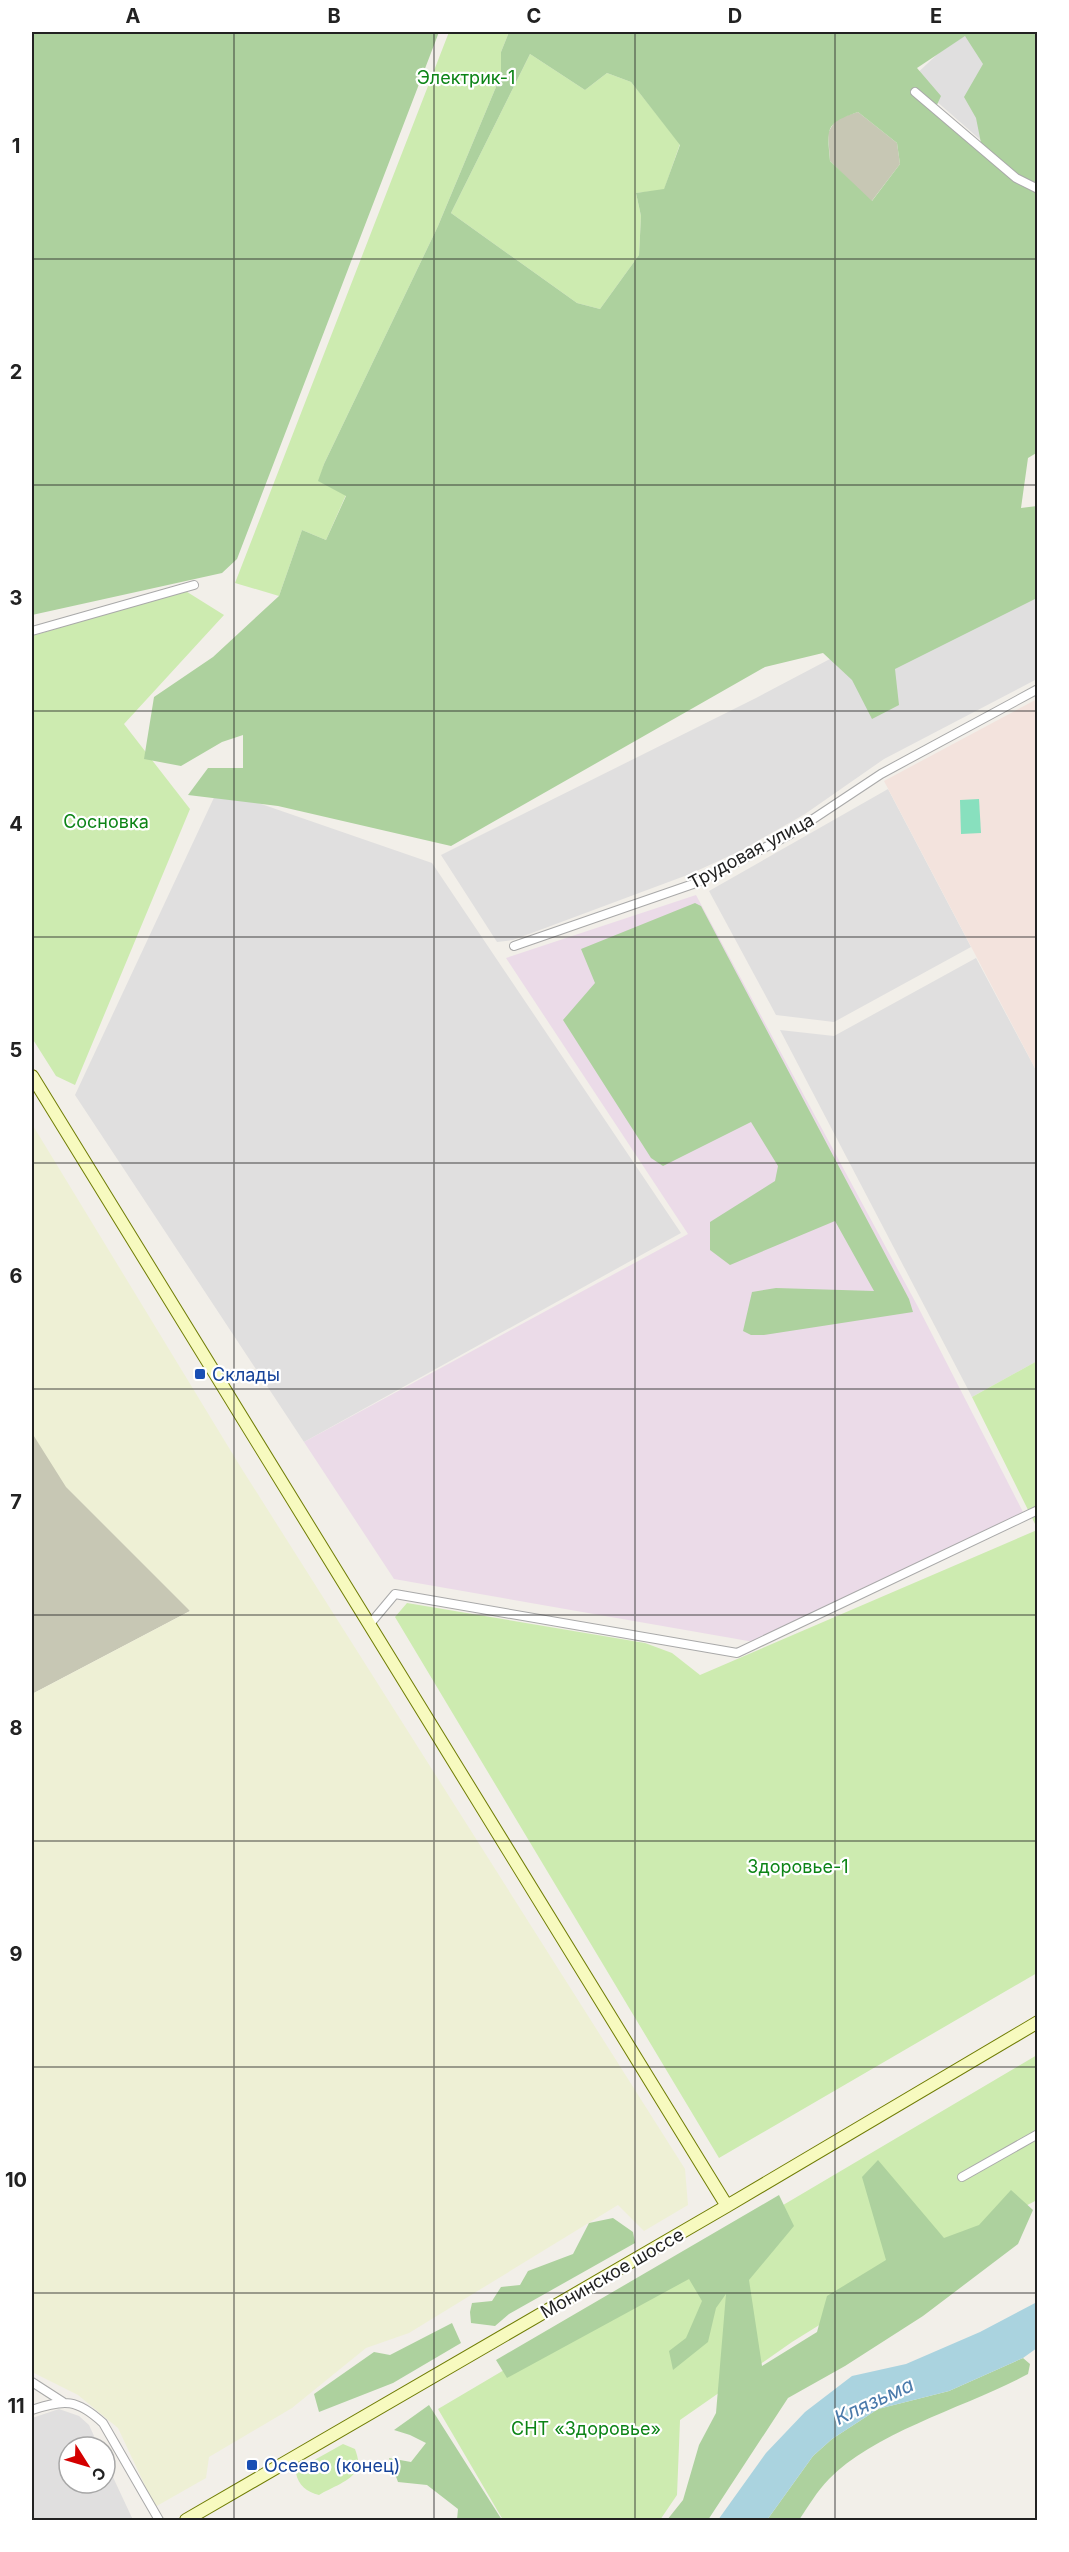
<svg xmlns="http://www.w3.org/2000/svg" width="1069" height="2552" font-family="Inter,sans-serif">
	<rect width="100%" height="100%" fill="#f2efe9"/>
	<path fill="#e0dfdf" d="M961 32 1037 65 1016 171 911 79Z
		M1037 550V679L884 759 805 814 740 851 690 874 513 940 497 942 441 855 756 698Z
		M218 789 432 863 681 1233 304 1442 75 1095Z
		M888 789 971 947 834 1022 776 1015 709 891Z
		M976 958 1037 1072V1361L972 1397 780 1030 834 1036Z
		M59 2409 79 2416 89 2425 99 2447H69V2483H105V2460L133 2520H32V2418Z"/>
	<path fill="#ebdbe8" d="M696 895 917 1305 1023 1512 754 1642 394 1579 304 1442 688 1234 506 958Z"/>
	<path fill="#f3e3dd" d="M1037 699V1072L884 781Z"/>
	<path fill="#c7c7b4" d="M858 112 897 143 900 164 871 202 830 161 828 133 836 119Z
		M32 1390 190 1611 32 1694Z"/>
	<path fill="#eef0d5" d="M32 1124 240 1466 685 2169 688 2205 644 2231 618 2205 409 2333 366 2348 292 2408 209 2457 206 2478 155 2507 118 2428 78 2395 32 2372V1694L190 1611 66 1487 32 1433Z"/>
	<path fill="#cdebb0" d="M449 32H509L501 52V75L438 226 324 464 319 481 346 495 326 540 302 530 279 596 235 583Z
		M530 54 585 90 607 73 631 82 680 144 664 190 636 193 641 216 639 255 600 309 577 303 451 213Z
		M184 590 224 615 124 724 190 809 75 1085 56 1076 32 1038V636Z
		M1037 1361V1528L972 1397Z
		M1037 1530V1973L719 2158 395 1617 407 1603 645 1643 672 1653 700 1675Z
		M1037 2055V2200L932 2255 792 2342 680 2420 677 2495 660 2520H503L438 2409Z
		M343 2444 355 2449C357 2455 360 2463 357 2469 352 2481 330 2488 319 2495 307 2492 298 2485 296 2473L300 2468Z"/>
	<path fill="#add19e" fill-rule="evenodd" d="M32 32H439L237 559 222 573 32 615Z
		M509 32H1037L1038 452 1028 458 1021 508 1037 506V598L895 669 899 705 872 719 852 680 823 653 765 667 451 846 278 806 188 795 208 768H243V735L222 742 181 766 144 759 154 697 213 657 279 596 302 530 326 540 346 496 318 481 324 464 438 226 501 75V52ZM965 36 983 64 964 97 976 118 981 143 936 107 941 96 917 68ZM530 54 585 90 607 73 631 82 680 145 664 189 636 193 641 216 639 255 600 309 577 303 451 213ZM858 112 897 143 900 164 872 201 830 161C827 128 825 123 858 112Z
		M695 903 701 906 909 1299 913 1312 764 1335H751L743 1331 752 1292 776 1288 874 1291 835 1221 730 1265 710 1250V1222L775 1181 778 1166 751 1122 663 1166 651 1158 563 1020 595 983 581 949Z
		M878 2160 944 2238 979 2225 1011 2190 1033 2210 1018 2244 923 2316 845 2366 788 2398 708 2520H667L683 2500 699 2445 716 2413 726 2294 716 2308 708 2342 673 2370 669 2351 686 2338 702 2301 689 2279 507 2378 496 2360 779 2195 794 2226 749 2280 762 2366 817 2332 827 2296 886 2260 862 2177Z
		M613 2218 633 2232 635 2243 509 2314 495 2326 471 2323 470 2312 472 2303 492 2301 501 2287 520 2285 528 2271 573 2254 589 2223Z
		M452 2323 461 2343 393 2383 319 2412 314 2394 374 2352 390 2355Z
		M1023 2358 1030 2364 1028 2374C969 2406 874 2432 829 2479 817 2491 808 2507 799 2520H767L813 2456 832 2439 878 2409 949 2391Z
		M429 2405 502 2520H457L458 2509 427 2485 398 2482 389 2458 411 2462 426 2443 410 2435 394 2430Z"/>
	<path fill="#88e0be" d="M979 799 981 833 961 834 960 800Z"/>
	<path fill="#aad3df" d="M1037 2302V2348L1023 2358 949 2391 878 2409 832 2439 813 2456 767 2520H718L766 2453 805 2412 852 2376 906 2364 980 2332Z"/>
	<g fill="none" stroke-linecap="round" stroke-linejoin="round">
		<g stroke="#a9a9a9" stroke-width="10">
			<path id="minor" d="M915 92 1016 178 1038 189
				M32 631 194 585
				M514 946 696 883 789 835 881 774 1038 689
				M369 1625 395 1594 737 1653 1038 1510
				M962 2177 1038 2134
				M32 2382 63 2402
				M32 2410C65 2399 77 2399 103 2423L159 2520"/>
		</g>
		<g stroke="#707d05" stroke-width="14">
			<path id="secondary" d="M32 1076 727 2206
				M186 2520 727 2206 1038 2022"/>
		</g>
		<use href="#minor" stroke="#fff" stroke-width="8"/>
		<use href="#secondary" stroke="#f7fabf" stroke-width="12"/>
	</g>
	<path fill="none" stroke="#222" stroke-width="1.5" stroke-opacity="0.55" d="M234 32V2520M434 32V2520M635 32V2520M835 32V2520M32 259H1038M32 485H1038M32 711H1038M32 937H1038M32 1163H1038M32 1389H1038M32 1615H1038M32 1841H1038M32 2067H1038M32 2293H1038"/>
	<g fill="#1a4fb4" stroke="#fff" stroke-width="2">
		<rect x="194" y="1368" width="12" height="12" rx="3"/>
		<rect x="246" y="2459" width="12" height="12" rx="3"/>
	</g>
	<g text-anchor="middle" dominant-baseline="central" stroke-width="4.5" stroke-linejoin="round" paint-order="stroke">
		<g font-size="18" fill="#0c8416" stroke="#fff">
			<text x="466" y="77">Электрик-1</text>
			<text x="106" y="821">Сосновка</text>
			<text x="798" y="1866">Здоровье-1</text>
			<text x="586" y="2428">СНТ «Здоровье»</text>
		</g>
		<g font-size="18" fill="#222" stroke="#fff">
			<text transform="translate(751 851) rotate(-28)">Трудовая улица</text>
			<text transform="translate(612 2273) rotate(-30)">Монинское шоссе</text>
		</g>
		<g font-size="18" fill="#164399" stroke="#fff" text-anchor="start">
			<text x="212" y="1374">Склады</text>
			<text x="264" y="2465">Осеево (конец)</text>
		</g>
		<g font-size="20" font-style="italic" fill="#4a7aab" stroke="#fff">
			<text transform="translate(874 2401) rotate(-25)">Клязьма</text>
		</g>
	</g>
	<rect width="1069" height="2552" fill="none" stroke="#ffffff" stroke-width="66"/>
	<g transform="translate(87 2465) rotate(127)"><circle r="28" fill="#ffffff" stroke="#a7a7a7" stroke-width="1.5"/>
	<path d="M0-4.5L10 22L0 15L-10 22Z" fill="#d40000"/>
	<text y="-9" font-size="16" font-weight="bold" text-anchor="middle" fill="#222222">С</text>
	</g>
	<rect x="33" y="33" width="1003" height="2486" fill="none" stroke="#222" stroke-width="2"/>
	<g font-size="20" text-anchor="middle" font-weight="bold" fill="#222">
		<text x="133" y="23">A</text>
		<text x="334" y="23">B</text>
		<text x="534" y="23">C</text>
		<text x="735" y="23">D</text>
		<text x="936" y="23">E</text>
		<text x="16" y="153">1</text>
		<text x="16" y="379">2</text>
		<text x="16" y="605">3</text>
		<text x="16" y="831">4</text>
		<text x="16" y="1057">5</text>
		<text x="16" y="1283">6</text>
		<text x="16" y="1509">7</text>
		<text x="16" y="1735">8</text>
		<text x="16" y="1961">9</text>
		<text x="16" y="2187">10</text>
		<text x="16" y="2413">11</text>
	</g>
</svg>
